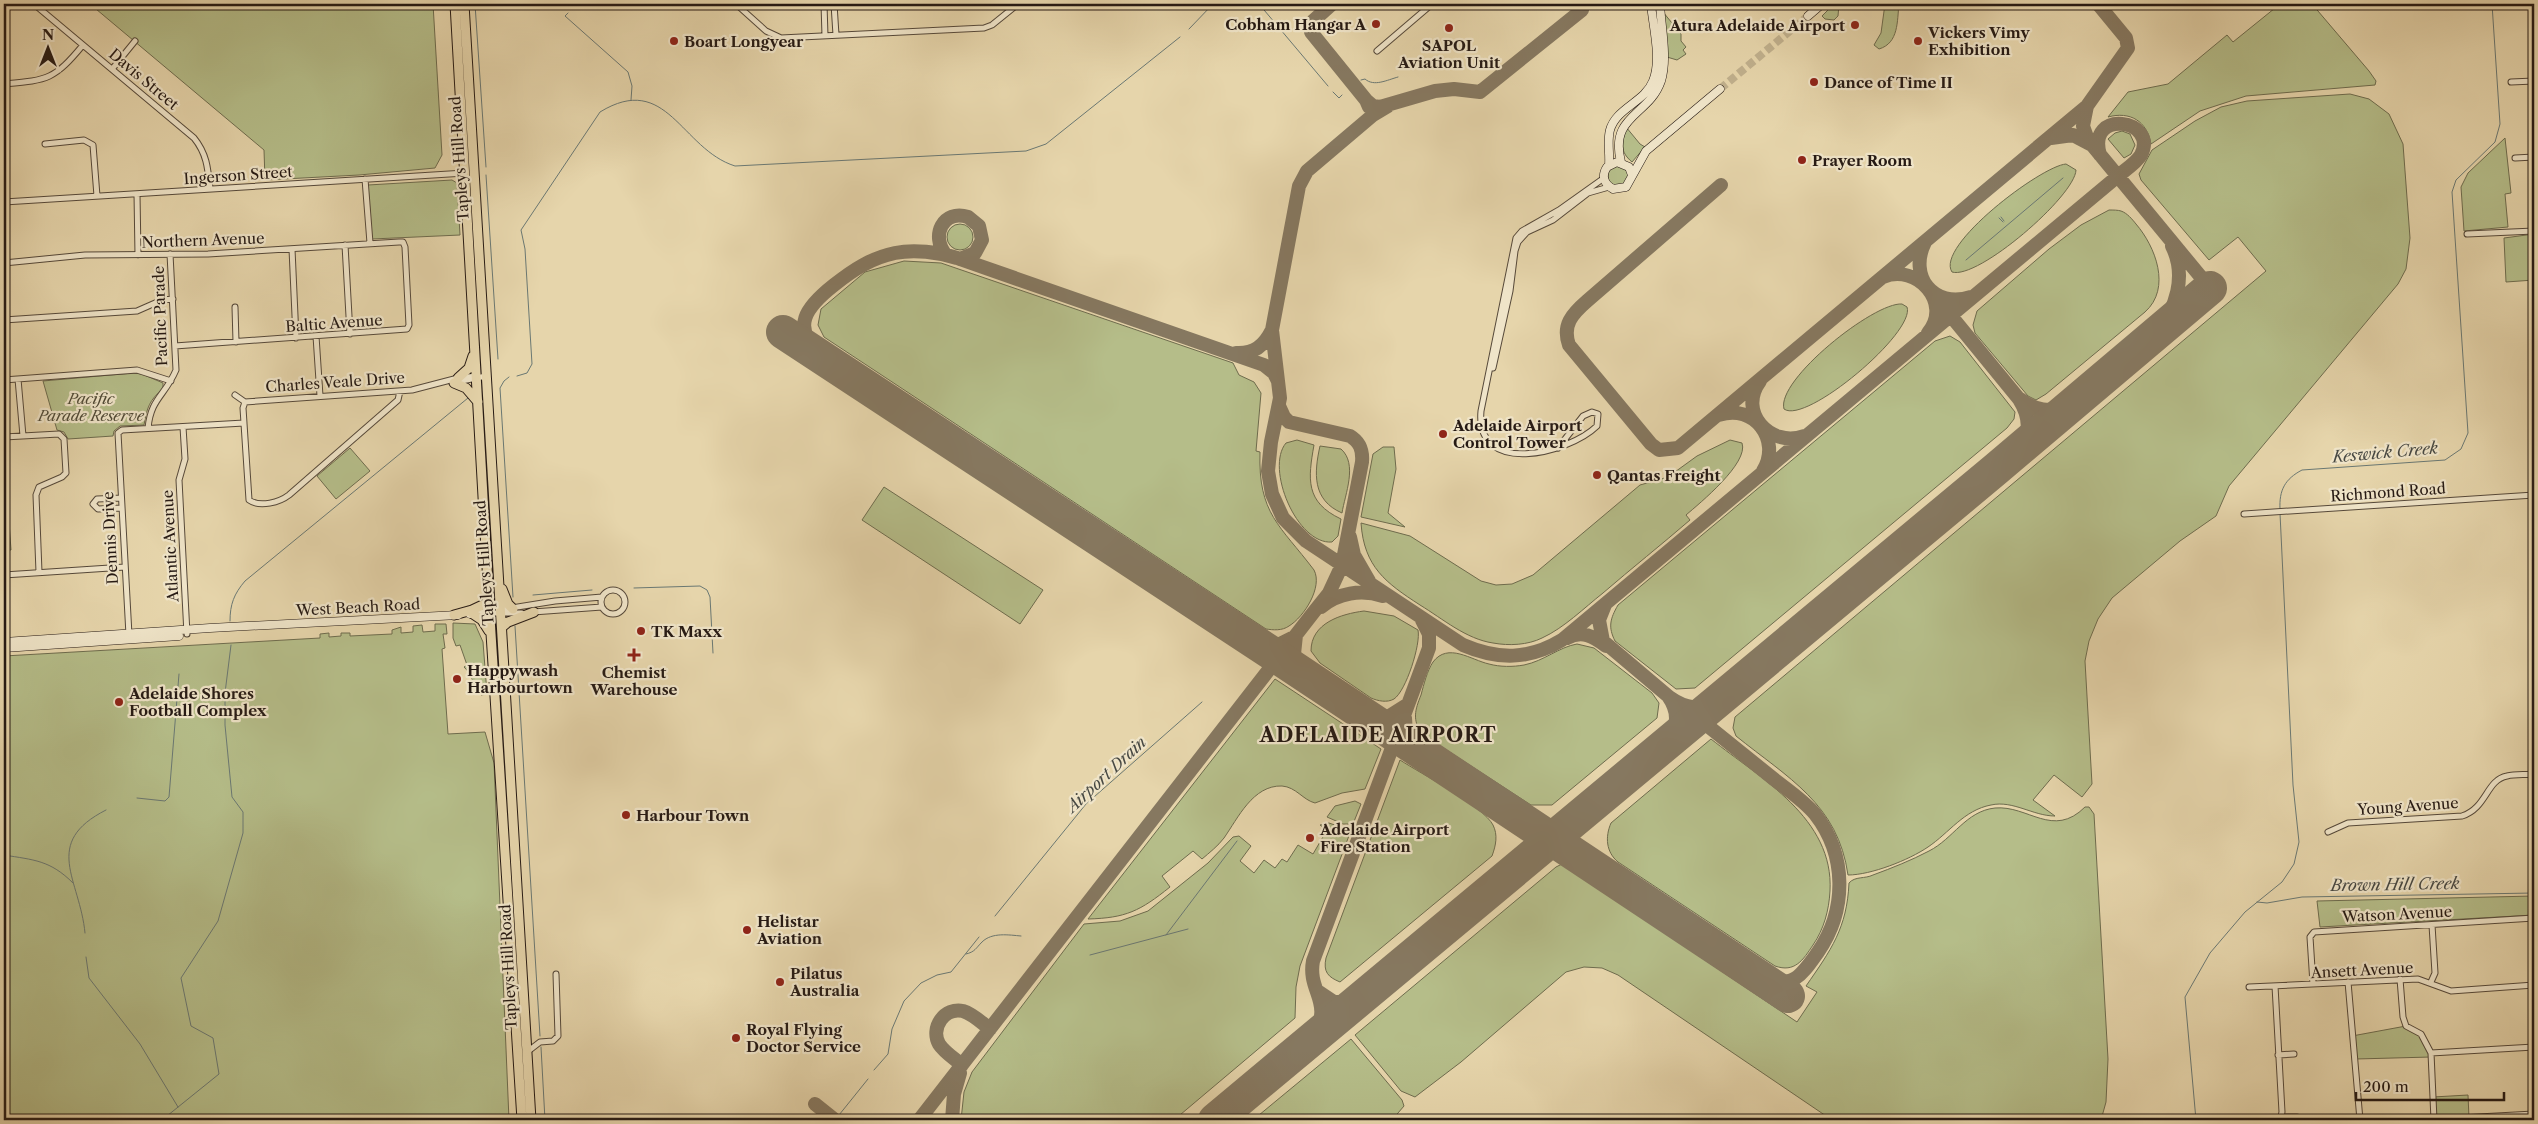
<svg xmlns="http://www.w3.org/2000/svg" width="2538" height="1124" font-family="'Libre Caslon Text',serif">
	<rect width="100%" height="100%" fill="#e6d5ab"/>
	<filter id="stains"><feTurbulence type="fractalNoise" baseFrequency=".004" numOctaves="4"/><feColorMatrix values="0 0 0 0 .2 0 0 0 0 .09 0 0 0 0 .02 0 0 0 .5 -.17"/></filter>
	<radialGradient id="worn" r=".72"><stop offset=".6" stop-color="#630" stop-opacity="0"/><stop offset="1" stop-color="#630" stop-opacity=".3"/></radialGradient>
	<path fill="#b5bd89" stroke="#6e6c4e" d="M90 4H433L442 155 435 168 359 175 265 180 264 150Z
		M1834 4H1839L1838 16 1834 20 1825 19 1822 16Z
		M1885 4H1899C1897 21 1899 43 1879 49L1874 45 1881 33Z
		M2280 4H2312L2369 71 2376 81 2375 85 2246 96 2200 111 2151 144C2147 121 2130 111 2108 117L2128 92 2168 84 2227 35 2233 42Z
		M1663 12 1681 34V41L1686 47 1683 50 1686 54 1677 60 1667 57Z
		M2350 94 2369 99 2389 114 2403 144 2410 238 2406 269 2398 284 2229 486 2216 516 2180 541 2112 598 2098 619 2089 641 2085 661 2092 784 2082 797 2054 775 2033 800 2055 816C2033 816 2013 800 1991 805 1964 810 1949 833 1928 847 1909 860 1871 875 1848 875 1838 804 1788 778 1736 736L1733 728 1735 717 2266 271 2238 237 2209 260 2141 180 2139 174 2152 150 2195 121 2221 107 2247 101Z
		M1626 127 1640 144 1645 147 1632 162C1619 151 1622 143 1626 127Z
		M2122 131 2130 134 2135 145 2131 154 2124 158 2108 139 2115 133Z
		M2505 138 2511 193 2505 194 2508 227 2464 231 2461 187 2468 173Z
		M2066 164 2076 170C2075 196 1978 280 1952 272 1935 246 2041 166 2066 164Z
		M1608 176a10 10 0 1 1 20 0a10 10 0 1 1-20 0Z
		M452 180 457 183 460 235 372 239 368 185Z
		M2109 210C2113 210 2118 210 2121 211 2127 213 2132 219 2136 224 2155 246 2172 288 2145 312L2046 394 2036 400 2028 396 1975 333 1973 325 1977 311 2049 249 2081 225Z
		M947 237a13 13 0 1 1 26 0a13 13 0 1 1-26 0Z
		M2534 234V280L2506 282 2504 238Z
		M904 261 941 263 1233 363 1239 375 1254 382 1261 393 1256 451 1260 452C1258 514 1280 525 1314 570 1323 587 1304 617 1289 626 1282 631 1273 630 1266 629L824 337 818 325 821 309 865 272Z
		M1902 304 1907 307C1916 332 1806 425 1784 409 1776 380 1874 302 1902 304Z
		M1950 336 1960 342 2015 412 2014 419 2007 428 1695 688 1676 689 1615 641C1608 627 1610 619 1618 605L1935 341Z
		M133 373 142 374 163 383V389C149 400 147 408 144 425L120 426 114 431 113 436 68 439 64 432 57 430 43 381Z
		M1297 440 1314 445C1308 479 1305 502 1341 519L1338 536 1332 542C1297 545 1265 468 1286 443Z
		M1730 440 1742 443C1749 463 1700 503 1686 515L1690 520C1661 545 1632 568 1603 593 1584 608 1564 628 1542 638 1528 645 1509 646 1493 643 1466 639 1443 619 1420 605 1386 583 1364 567 1361 523L1410 536 1481 581 1496 585 1512 584 1533 575 1640 485 1668 477 1697 456Z
		M1320 446 1341 449C1358 464 1345 494 1342 513 1312 500 1314 473 1320 446Z
		M1383 447H1394L1396 469 1388 513 1405 527 1361 517 1373 454Z
		M350 448 370 471 336 499 317 476Z
		M884 487 1043 590 1020 624 862 520Z
		M4 522H9L11 550H4Z
		M1364 611 1394 616 1418 630C1421 644 1406 691 1394 699 1387 703 1378 701 1371 698L1320 663 1311 651C1311 623 1341 614 1364 611Z
		M453 623 475 624 483 642 487 694 481 695C473 687 473 675 464 667L467 665 460 645 456 646 453 638Z
		M435 624H446L447 634H443L445 648 442 649 448 734 485 732 494 763 509 1120H4V656L320 638V634L329 633V637L341 636V633H350V636L392 634V630L401 627V633L413 632V626L422 625 423 632 435 631Z
		M1577 644 1594 648 1652 693 1659 703 1657 718 1552 805H1531L1422 734C1412 720 1415 710 1421 695 1424 684 1427 671 1433 662 1448 642 1471 660 1489 664 1500 667 1513 667 1524 665 1544 661 1559 647 1577 644Z
		M1275 679 1381 749 1365 789 1342 793 1315 803C1303 800 1296 787 1282 786 1253 785 1238 818 1224 838 1218 846 1209 853 1202 859L1193 851 1162 876 1170 887C1140 911 1126 918 1088 919Z
		M1711 739C1761 779 1834 818 1830 891 1829 910 1824 929 1813 945 1803 960 1795 973 1775 966L1618 862C1606 852 1605 837 1611 823Z
		M1400 760C1420 773 1484 807 1493 825 1498 835 1496 845 1492 856L1340 982C1328 977 1323 972 1326 958Z
		M1355 801 1361 804 1353 824H1343L1327 817 1335 806Z
		M2085 807H2089L2094 814 2108 1059 2106 1102 2101 1120H1832L1618 975 1602 968 1584 967 1566 972 1461 1062 1415 1097 1401 1091 1355 1035 1556 867 1562 864 1797 1022 1817 992 1806 986C1831 950 1847 928 1849 883 1855 876 1865 879 1873 875 1892 868 1912 860 1929 851 1953 839 1966 811 1995 808 2028 805 2053 839 2085 807Z
		M1329 823 1346 829 1350 833 1300 966 1296 987 1295 1018 1174 1120H961L964 1092 972 1072 1084 924 1120 921 1148 911 1208 863 1233 837 1239 836 1251 846 1240 861 1254 873 1264 860 1275 868 1282 859 1287 862 1298 845 1313 854 1327 830 1320 825Z
		M2534 896V915L2320 927 2317 901Z
		M2406 1026 2421 1034 2431 1057 2356 1059 2352 1036Z
		M1351 1039 1402 1100 1404 1106 1392 1120H1253Z
		M2468 1095 2469 1118 2434 1120 2433 1097Z"/>
	<g fill="none" stroke-linecap="round" stroke-linejoin="round">
		<path stroke="#6a7873" stroke-width="1" d="M475 4 486 167
			M1259 4 1328 86
			M568 13 565 16 628 72 632 86 631 100
			M1189 29 1213 4
			M1361 80 1365 79C1374 87 1387 80 1398 77
			M1333 92 1339 98 1342 95
			M486 175 498 359
			M2001 217 2004 221
			M1999 218 2003 222
			M1966 260 2063 178
			M517 376 527 373 532 364 525 249 521 230 600 112C667 71 681 149 735 166L1026 151 1046 144 1180 37
			M509 377 504 381 500 388 513 597
			M2280 509C2279 490 2285 479 2302 470L2445 460 2461 449 2468 433 2452 192 2456 180 2495 142 2500 124 2492 4
			M634 588 700 586 707 590 710 597 713 653
			M533 595 592 590
			M230 621C230 604 234 594 245 581L468 398
			M515 626 540 1036
			M137 798 165 801 169 797 179 674
			M4 855C34 860 50 860 73 883
			M2257 902 2267 903 2302 897 2534 893
			M995 916 1086 804 1202 702
			M85 933C80 879 41 843 106 810
			M1166 935 1237 841
			M966 954C975 952 976 948 982 942 992 932 1009 935 1021 936
			M1090 955 1188 929
			M86 957 89 978 140 1044 178 1107
			M541 1047 545 1120
			M874 1070 888 1054 892 1029 904 1001 921 983 937 975 951 972 979 937
			M162 1120 219 1074 213 1038 191 1026 181 978 218 921 243 833V812L232 797 225 725V693L231 645
			M835 1120 868 1079
			M2196 1120 2185 997 2210 953 2245 912 2282 882 2294 864 2299 842 2293 785 2280 513"/>
		<path stroke="#867860" stroke-width="14" d="M1332 4 1313 21 1311 32 1366 100 1369 107
			M1366 100 1373 106 1380 107 1435 91 1454 89 1480 92 1582 10
			M2087 106 2083 126 2088 140 2210 288
			M2051 138 2073 135 2092 145
			M1721 185 1587 301C1572 314 1562 325 1569 345L1651 444 1659 450 1678 448 2087 106 2128 48 2126 38 2098 4
			M1925 242C1908 276 1933 309 1971 297
			M946 255C930 236 943 209 968 217L979 226 982 240 975 253 960 259
			M1883 277C1917 263 1953 303 1928 333
			M1929 289 2019 399C2029 415 2032 431 2021 447
			M1272 330 1280 398 1271 442 1268 471 1272 494 1283 518 1306 541 1463 645C1498 660 1529 660 1562 640L2118 176C2125 170 2136 163 2141 155 2159 119 2086 108 2100 155
			M2157 333C2176 308 2187 276 2172 246
			M1236 353C1254 354 1264 346 1272 330L1299 186 1307 171 1373 115 1388 106
			M821 356C790 327 806 307 834 285 853 270 871 258 895 253 914 249 938 252 957 258L1264 365 1274 373 1278 381
			M1760 381C1737 412 1770 448 1804 436
			M2020 399C2035 411 2050 412 2068 407
			M1719 415C1754 403 1782 440 1763 471
			M1350 537 1354 555 1369 581
			M1605 605 1599 620 1603 641 1668 696C1680 713 1678 728 1665 743
			M1321 607C1338 593 1361 589 1383 596
			M1296 635 1294 654 1303 673
			M1567 638C1582 630 1593 636 1606 646
			M1257 643 1276 646 1292 638
			M1669 697C1686 709 1700 711 1719 700
			M1368 717H1388L1407 705
			M1405 718 1406 733 1416 748
			M1698 718C1723 738 1749 759 1775 780 1788 790 1804 801 1815 814 1847 855 1847 910 1818 952 1801 976 1794 988 1763 980
			M1319 992 1334 1002H1356
			M1311 1040C1336 1002 1307 993 1313 961L1429 648V634L1422 620
			M962 1065C955 1059 944 1052 939 1044 930 1027 945 1007 963 1011 973 1014 982 1023 990 1029
			M815 1104 835 1120
			M919 1120 1313 613 1329 593 1342 565 1362 462C1363 450 1360 442 1350 436L1289 422 1284 417 1279 406
			M952 1120 954 1094 960 1073"/>
		<path stroke="#867860" stroke-width="34" d="M783 332 1276 656 1788 996
			M1215 1120 1996 469 2210 288"/>
		<path stroke="#c0b08d" stroke-width="8" stroke-dasharray="8 4" stroke-linecap="butt" d="M1720 89 1808 16"/>
		<g stroke="#56493a" stroke-width="7">
			<path id="street" d="M34 4 194 138C207 154 208 169 210 189
				M736 4 766 31 781 38 984 28 992 25 1018 4
				M824 4 825 36
				M834 4 836 35
				M2502 5 2515 4
				M1377 51 1432 4
				M113 68 135 41
				M2511 82 2534 81
				M4 84C48 80 54 80 83 45
				M45 144 84 140 93 145 97 196
				M2515 158 2534 157
				M365 179 370 243
				M137 194 138 255
				M4 202 465 173
				M2467 234 2534 231
				M345 245 350 334
				M292 249 296 338
				M4 263 85 255 208 254 399 242H403L405 247 409 325 407 329 175 346
				M235 307 236 342
				M4 320 137 311 162 300 173 299
				M316 336 320 396
				M1493 368 1510 291 1515 251 1518 242 1527 232 1553 220 1588 193 1609 187
				M18 379 23 436
				M4 380 137 370 171 381
				M457 382 486 376
				M235 395 245 402
				M245 402 243 408 249 500C260 508 280 502 289 495L398 400 400 391
				M245 402 412 390 458 378 477 376
				M183 427 185 459 179 480 187 634
				M148 428C151 398 165 396 176 370L170 254
				M4 437 59 434 64 439 66 473 62 477 39 487 36 495 39 572
				M1558 448 1583 416 1592 412 1598 414 1597 426C1568 454 1475 477 1481 411L1516 238 1522 231 1559 210 1604 178
				M121 498 97 499 93 504 98 509 121 508
				M2244 514 2534 495
				M4 575 125 567
				M601 602a12 12 0 1 1 24 0a12 12 0 1 1-24 0Z
				M499 610 555 601 602 597
				M533 612 602 607
				M490 613H522
				M129 635 118 433 122 430 244 423
				M2328 832 2348 823 2462 816C2487 808 2486 780 2507 776 2515 774 2525 775 2534 774
				M2400 979 2403 1017 2406 1026 2421 1034 2431 1053 2434 1120
				M2348 982 2360 1120
				M2431 982 2435 973 2432 925
				M2313 984 2310 937 2314 932 2534 918
				M2275 986 2282 1112 2280 1120
				M2249 987 2418 979 2451 991 2534 985
				M527 1052 540 1042 553 1041 558 1036 556 974
				M2431 1053 2534 1047
				M2278 1055 2294 1054
				M2282 1117H2297
				M2422 1120 2534 1114"/>
		</g>
		<g stroke="#261a14" stroke-width="9">
			<path id="secondary" d="M1808 16 1822 4
				M1621 162C1609 115 1649 116 1661 81 1668 58 1661 27 1660 4
				M1609 165C1610 154 1607 141 1610 130 1616 108 1645 102 1653 81 1662 59 1653 27 1651 4
				M1632 175 1629 167 1617 162 1607 167C1601 176 1604 184 1613 189L1626 187 1646 151 1720 89
				M470 614 490 613
				M4 642 210 628 458 615
				M4 648 179 636"/>
		</g>
		<g stroke="#261a14" stroke-width="11">
			<path id="primary" d="M455 4 489 602 522 1120
				M464 4 531 1120
				M458 378 469 368 473 356
				M454 383 466 388 478 402
				M502 589 508 604 513 609
				M473 614 482 620 489 631
				M454 615 472 610 489 602
				M502 627 508 622 534 612"/>
		</g>
		<use href="#street" stroke="#efe4c8" stroke-width="5"/>
		<use href="#secondary" stroke="#efe4c8" stroke-width="8"/>
		<use href="#primary" stroke="#e6d5ab" stroke-width="9"/>
	</g>
	<g fill="#8f2418" stroke="#efe4c8" stroke-width="2">
		<circle cx="1376" cy="24" r="5"/>
		<circle cx="1855" cy="25" r="5"/>
		<circle cx="1449" cy="28" r="5"/>
		<circle cx="674" cy="41" r="5"/>
		<circle cx="1918" cy="41" r="5"/>
		<circle cx="1814" cy="82" r="5"/>
		<circle cx="1802" cy="160" r="5"/>
		<circle cx="1443" cy="434" r="5"/>
		<circle cx="1597" cy="475" r="5"/>
		<circle cx="641" cy="631" r="5"/>
		<path d="M631.5 647.5h5v5h5v5h-5v5h-5v-5h-5v-5h5z"/>
		<circle cx="457" cy="679" r="5"/>
		<circle cx="119" cy="702" r="5"/>
		<circle cx="626" cy="815" r="5"/>
		<circle cx="1310" cy="838" r="5"/>
		<circle cx="747" cy="930" r="5"/>
		<circle cx="780" cy="982" r="5"/>
		<circle cx="736" cy="1038" r="5"/>
	</g>
	<g text-anchor="middle" dominant-baseline="central" stroke-width="4.5" stroke-linejoin="round" paint-order="stroke">
		<g font-size="15" font-weight="bold" fill="#261a14" stroke="#efe4c8" text-anchor="start">
			<text x="1366" y="24" text-anchor="end">Cobham Hangar A</text>
			<text x="1845" y="25" text-anchor="end">Atura Adelaide Airport</text>
			<text x="1928" y="32">Vickers Vimy<tspan x="1928" dy="17">Exhibition</tspan></text>
			<text x="684" y="41">Boart Longyear</text>
			<text x="1449" y="45" text-anchor="middle">SAPOL<tspan x="1449" dy="17">Aviation Unit</tspan></text>
			<text x="1824" y="82">Dance of Time II</text>
			<text x="1812" y="160">Prayer Room</text>
			<text x="1453" y="425">Adelaide Airport<tspan x="1453" dy="17">Control Tower</tspan></text>
			<text x="1607" y="475">Qantas Freight</text>
			<text x="651" y="631">TK Maxx</text>
			<text x="467" y="670">Happywash<tspan x="467" dy="17">Harbourtown</tspan></text>
			<text x="634" y="672" text-anchor="middle">Chemist<tspan x="634" dy="17">Warehouse</tspan></text>
			<text x="129" y="693">Adelaide Shores<tspan x="129" dy="17">Football Complex</tspan></text>
			<text x="636" y="815">Harbour Town</text>
			<text x="1320" y="829">Adelaide Airport<tspan x="1320" dy="17">Fire Station</tspan></text>
			<text x="757" y="921">Helistar<tspan x="757" dy="17">Aviation</tspan></text>
			<text x="790" y="973">Pilatus<tspan x="790" dy="17">Australia</tspan></text>
			<text x="746" y="1029">Royal Flying<tspan x="746" dy="17">Doctor Service</tspan></text>
		</g>
		<g font-size="15" fill="#261a14" stroke="#efe4c8">
			<text transform="translate(144 79) rotate(40)">Davis Street</text>
			<text transform="translate(459 159) rotate(-94)">Tapleys Hill Road</text>
			<text transform="translate(238 175) rotate(-4)">Ingerson Street</text>
			<text transform="translate(203 240) rotate(-2)">Northern Avenue</text>
			<text transform="translate(160 316) rotate(-92)">Pacific Parade</text>
			<text transform="translate(334 323) rotate(-4)">Baltic Avenue</text>
			<text transform="translate(335 382) rotate(-4)">Charles Veale Drive</text>
			<text transform="translate(2388 492) rotate(-4)">Richmond Road</text>
			<text transform="translate(110 538) rotate(-93)">Dennis Drive</text>
			<text transform="translate(170 546) rotate(-93)">Atlantic Avenue</text>
			<text transform="translate(484 563) rotate(-94)">Tapleys Hill Road</text>
			<text transform="translate(358 607) rotate(-3)">West Beach Road</text>
			<text transform="translate(2408 806) rotate(-4)">Young Avenue</text>
			<text transform="translate(2397 914) rotate(-3)">Watson Avenue</text>
			<text transform="translate(508 967) rotate(-93)">Tapleys Hill Road</text>
			<text transform="translate(2362 970) rotate(-3)">Ansett Avenue</text>
		</g>
		<g font-size="15" font-style="italic" fill="#514b37" stroke="#efe4c8">
			<text x="91" y="398">Pacific<tspan x="91" dy="17">Parade Reserve</tspan></text>
		</g>
		<g font-size="16" font-style="italic" fill="#484943" stroke="#efe4c8">
			<text transform="translate(2385 452) rotate(-5)">Keswick Creek</text>
			<text transform="translate(1106 774) rotate(-43)">Airport Drain</text>
			<text transform="translate(2395 884) rotate(-1)">Brown Hill Creek</text>
		</g>
		<g font-size="20" font-weight="bold" letter-spacing="1" fill="#261a14" stroke="#efe4c8">
			<text x="1378" y="735">ADELAIDE AIRPORT</text>
		</g>
	</g>
	<rect width="2538" height="1124" fill="none" stroke="#e6d5ab" stroke-width="20"/>
	<rect x="5" y="5" width="2528" height="1114" fill="none" stroke="#261a14" stroke-width="2.5"/>
	<rect x="10" y="10" width="2518" height="1104" fill="none" stroke="#261a14"/>
	<g transform="translate(48 48)" stroke="#efe4c8" stroke-width="4" paint-order="stroke">
	<path d="M0-4L9 19L0 12L-9 19Z" fill="#261a14"/>
	<text y="-8" font-size="14" font-weight="bold" text-anchor="middle" fill="#261a14">N</text>
	</g>
	<path d="M2356 1092v8h148v-8" fill="none" stroke="#261a14" stroke-width="2.5"/>
	<text x="2363" y="1092" font-size="15" fill="#261a14" stroke="#efe4c8" stroke-width="4" paint-order="stroke">200 m</text>
	<rect width="100%" height="100%" filter="url(#stains)"/>
	<rect width="100%" height="100%" fill="url(#worn)"/>
</svg>
